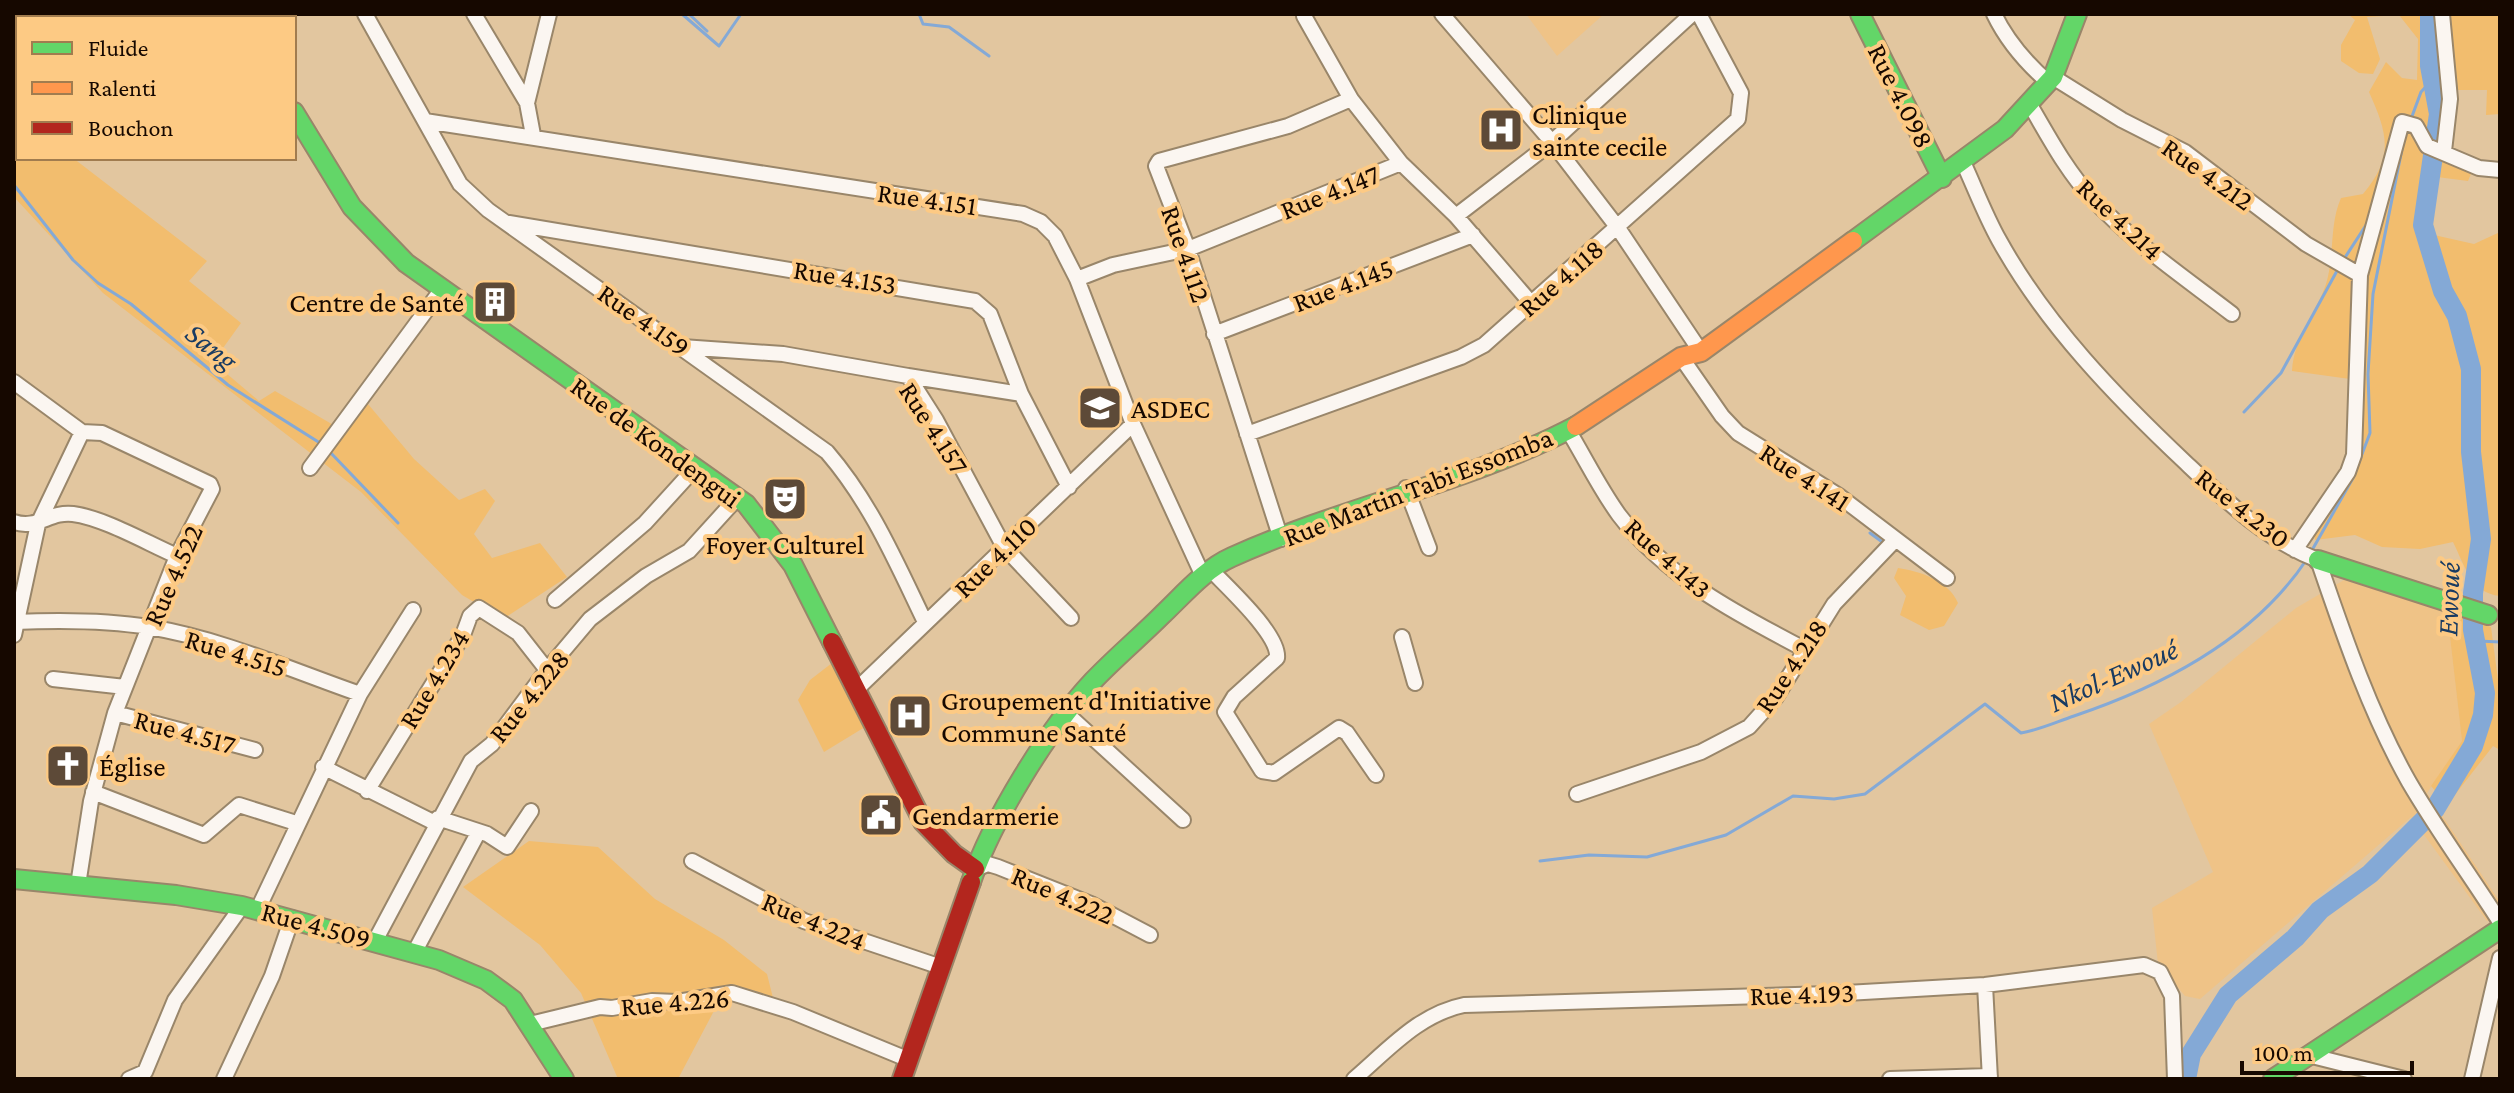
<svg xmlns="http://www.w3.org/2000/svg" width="2514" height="1093" font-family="'Crimson Pro',serif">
	<rect width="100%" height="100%" fill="#e2c69f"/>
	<path fill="#efc387" d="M1526 14H1604L1557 56Z
		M2344 580 2447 611 2462 741 2427 793 2500 902V912L2487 921 2411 817 2200 999 2185 996 2158 964 2152 908 2213 872 2149 724 2181 702 2296 608Z"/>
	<path fill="#f2bd6e" d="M2348 14H2500V114L2486 115 2487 90H2447L2440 153 2473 169 2468 181 2437 177 2431 219 2434 235 2474 244 2500 232V596C2471 593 2465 566 2453 542L2420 549 2382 547 2355 535 2315 540 2314 527 2351 468 2350 379 2292 371C2294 337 2316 314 2326 284 2335 255 2329 225 2341 198L2363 194C2394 157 2388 134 2369 92L2386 62 2402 78 2417 80 2418 39 2399 15 2367 17 2380 59 2373 74 2359 73 2341 61V45L2355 20Z
		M14 112 18 115V158H73L207 261 189 281 241 323 213 362 259 401 275 391 342 430 368 404 414 459 459 500 485 489 495 501 474 534 492 558 540 543 567 577 503 619 462 595 361 492 103 293 14 197Z
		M1898 568C1920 571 1949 581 1958 603L1944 626 1929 630 1900 615 1906 596 1894 578Z
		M2447 611 2491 627 2500 695V750L2493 746 2447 805 2431 786 2462 741Z
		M832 663 865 727 824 752 798 700 810 680Z
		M529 841 598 847 655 899 724 940 767 974 773 998 725 990 678 1079H618L581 993 540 945 463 887Z"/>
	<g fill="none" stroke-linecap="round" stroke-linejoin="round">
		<path stroke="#84a9d6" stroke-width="3" d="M682 14 719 46 741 14
			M689 14 707 31
			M919 14 923 24 949 27 989 56
			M2411 119 2421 92 2432 80
			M14 185 73 260 98 283 131 304 228 385 320 443
			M2344 259 2370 219
			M2244 412 2281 373 2338 269
			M329 451 398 523
			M1870 533 1885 544
			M2311 552 2353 478 2370 433 2368 374 2373 294 2402 149
			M2478 641 2500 642
			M1540 861 1589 855 1647 857 1726 835 1793 796 1834 799 1865 794 1985 704 2021 733C2039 730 2056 722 2074 716 2163 686 2254 639 2307 559"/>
		<path stroke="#84a9d6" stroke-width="20" d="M2186 1079 2191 1054 2228 995 2295 938 2320 910 2370 874 2435 809 2473 746 2483 715 2485 693 2473 630V593L2481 539 2471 452V369L2457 316 2443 291 2423 225 2439 114 2430 66V14"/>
		<g stroke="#99866a" stroke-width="18">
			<path id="street" d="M365 14 460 184 488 210 827 452C871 503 896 562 925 622
				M474 14 527 103 533 135
				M1442 14 1552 142 1618 228 1701 352
				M1994 14C2007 41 2026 63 2049 83
				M2442 14 2450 99 2444 151
				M1304 16 1351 99 1401 163
				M2053 77 2122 120 2185 152 2306 244 2360 275
				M14 83 18 90
				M527 103 549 14
				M2030 105C2049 137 2066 170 2091 197 2132 242 2184 277 2232 314
				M425 121 1023 214 1041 222 1055 236 1077 279 1133 424 1203 576
				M1963 162C1975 188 1985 215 1999 240 2046 325 2116 397 2186 463 2226 501 2266 540 2318 560 2344 636 2370 713 2409 782 2437 830 2470 875 2500 922
				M1456 216 1552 142 1692 14
				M509 223 975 301 990 314 1021 394 1069 487
				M1077 279 1113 265 1188 249 1401 163 1456 216 1531 303
				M1214 334 1473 235
				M682 347 783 354 908 376 936 420 1004 547 1071 618
				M1681 357 1722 416 1738 433 1839 496 1947 578
				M908 376 1021 394
				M14 382 82 432 102 433 210 484 212 489 177 556 115 713 91 801 78 885
				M1568 430C1585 458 1600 489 1619 515 1666 577 1737 614 1804 649
				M1247 434 1461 357 1484 345 1738 119 1741 93 1699 14
				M310 468 442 289
				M1406 488 1429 548
				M14 522C37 530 50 511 73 514 104 518 147 543 177 556
				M1281 539 1188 249 1156 166 1159 161 1288 126 1351 99
				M2295 550 2348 472 2354 455 2360 275 2402 122 2416 126 2427 146 2479 168 2500 170
				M1210 569C1227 587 1280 635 1277 658L1234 697 1225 712 1262 771 1274 773 1339 728 1347 733 1376 775
				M555 600 645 523 696 467
				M14 622C58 620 105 620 149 627 222 639 291 670 360 694
				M14 635 38 524 82 432
				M1402 637 1415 683
				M53 679 125 687
				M857 689 1133 424
				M115 713 255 750
				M1067 714 1183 820
				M323 767 435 823
				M367 791 463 635 470 616 479 608 518 633 547 670
				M93 792 204 835 239 805 296 823
				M1577 794 1701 752 1749 727 1776 697 1834 604 1894 541
				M438 818 487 834 507 847 531 811
				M692 861 804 921 941 967
				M975 869 988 864 998 867 1091 904 1150 935
				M258 909 360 694 413 610
				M375 941 471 761 492 744 547 670 590 619 646 576 689 551 738 497
				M414 953 478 833
				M1985 985 1990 1079
				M530 1024 600 1007 612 1008 652 1001 677 1002 732 993 793 1012 907 1059
				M2308 1055 2404 1079
				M129 1079 145 1072 175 1000 242 906
				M224 1079 272 976 292 918
				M1354 1079C1388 1050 1419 1014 1464 1005L1829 994 1985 985 2144 965 2160 972 2172 996 2175 1079
				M1890 1079 1990 1076
				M2472 1079 2500 958"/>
		</g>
		<g stroke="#99866a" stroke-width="22">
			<path id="fast" d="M238 14 240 18
				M1860 14 1942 178
				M294 112 352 207 406 263 746 504 793 565 832 642
				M1853 241 2005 129 2053 77 2077 14
				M2318 560 2488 615
				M14 879 176 895 242 906 439 960 486 980 513 1000 564 1079
				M971 882C992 820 1048 729 1093 681 1115 658 1140 637 1163 614 1184 594 1205 569 1232 557 1344 506 1468 483 1576 426
				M2273 1079 2500 929"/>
		</g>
		<g stroke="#99866a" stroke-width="22">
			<path id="slow" d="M1576 426 1681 357 1701 352 1853 241"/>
		</g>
		<g stroke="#99866a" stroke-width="22">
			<path id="jam" d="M832 642 923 822 954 854 975 869
				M902 1079 971 882"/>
		</g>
		<use href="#street" stroke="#fbf6f1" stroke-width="14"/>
		<use href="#fast" stroke="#63d668" stroke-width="18"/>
		<use href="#slow" stroke="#ff974d" stroke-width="18"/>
		<use href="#jam" stroke="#b3261e" stroke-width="18"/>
	</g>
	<defs>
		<g id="hospital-square" transform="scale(2.3)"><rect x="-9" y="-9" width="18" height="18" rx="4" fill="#5d4a38" stroke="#fdca84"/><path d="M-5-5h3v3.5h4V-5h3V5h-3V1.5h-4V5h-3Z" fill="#fff"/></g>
		<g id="building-square" transform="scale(2.3)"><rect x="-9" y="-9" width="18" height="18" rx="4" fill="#5d4a38" stroke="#fdca84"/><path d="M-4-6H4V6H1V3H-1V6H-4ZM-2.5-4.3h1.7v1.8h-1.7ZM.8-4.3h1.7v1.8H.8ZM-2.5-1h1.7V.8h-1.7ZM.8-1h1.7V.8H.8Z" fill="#fff"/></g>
		<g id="school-square" transform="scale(2.3)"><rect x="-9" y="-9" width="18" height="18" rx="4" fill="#5d4a38" stroke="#fdca84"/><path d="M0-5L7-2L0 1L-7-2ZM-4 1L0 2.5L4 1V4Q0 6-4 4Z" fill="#fff"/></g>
		<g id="theatre-square" transform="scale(2.3)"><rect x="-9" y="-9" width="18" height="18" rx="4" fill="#5d4a38" stroke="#fdca84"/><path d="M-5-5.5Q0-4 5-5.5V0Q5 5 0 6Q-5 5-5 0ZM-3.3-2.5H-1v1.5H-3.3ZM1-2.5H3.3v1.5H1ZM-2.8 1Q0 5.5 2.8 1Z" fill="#fff"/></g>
		<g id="church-square" transform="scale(2.3)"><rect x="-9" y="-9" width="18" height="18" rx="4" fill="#5d4a38" stroke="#fdca84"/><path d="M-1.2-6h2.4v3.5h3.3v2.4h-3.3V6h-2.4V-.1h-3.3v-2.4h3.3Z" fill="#fff"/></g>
		<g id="civic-square" transform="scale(2.3)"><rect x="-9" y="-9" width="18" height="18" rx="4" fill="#5d4a38" stroke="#fdca84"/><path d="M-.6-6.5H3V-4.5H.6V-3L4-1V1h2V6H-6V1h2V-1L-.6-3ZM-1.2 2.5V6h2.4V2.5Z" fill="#fff"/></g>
	</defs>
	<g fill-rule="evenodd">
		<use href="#hospital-square" x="1501" y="130"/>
		<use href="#building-square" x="495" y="302"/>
		<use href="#school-square" x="1100" y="408"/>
		<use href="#theatre-square" x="785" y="499"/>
		<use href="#hospital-square" x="910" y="716"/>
		<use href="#church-square" x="68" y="766"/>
		<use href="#civic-square" x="881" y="815"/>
	</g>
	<g text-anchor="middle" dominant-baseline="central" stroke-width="8" stroke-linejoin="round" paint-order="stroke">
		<g font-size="28" fill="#160800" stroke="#fdca84">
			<text transform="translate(1901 96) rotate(63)">Rue 4.098</text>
			<text transform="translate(2208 174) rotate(35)">Rue 4.212</text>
			<text transform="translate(1330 192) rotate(-22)">Rue 4.147</text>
			<text transform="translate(927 199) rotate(8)">Rue 4.151</text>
			<text transform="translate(2120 219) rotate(43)">Rue 4.214</text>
			<text transform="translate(1186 254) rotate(71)">Rue 4.112</text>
			<text transform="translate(845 277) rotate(9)">Rue 4.153</text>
			<text transform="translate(1561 278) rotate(-41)">Rue 4.118</text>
			<text transform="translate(1343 285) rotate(-21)">Rue 4.145</text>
			<text transform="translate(644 320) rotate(35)">Rue 4.159</text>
			<text transform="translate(934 428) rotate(57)">Rue 4.157</text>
			<text transform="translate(656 442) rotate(36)">Rue de Kondengui</text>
			<text transform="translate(1805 477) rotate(33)">Rue 4.141</text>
			<text transform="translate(1418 487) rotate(-21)">Rue Martin Tabi Essomba</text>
			<text transform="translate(2243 508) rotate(38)">Rue 4.230</text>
			<text transform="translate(995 557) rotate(-44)">Rue 4.110</text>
			<text transform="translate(1668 558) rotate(42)">Rue 4.143</text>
			<text transform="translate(173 575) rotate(-66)">Rue 4.522</text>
			<text transform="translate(236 653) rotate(17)">Rue 4.515</text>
			<text transform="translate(1791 666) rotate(-56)">Rue 4.218</text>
			<text transform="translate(434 679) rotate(-59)">Rue 4.234</text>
			<text transform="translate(529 696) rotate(-51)">Rue 4.228</text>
			<text transform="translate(185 732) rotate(15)">Rue 4.517</text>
			<text transform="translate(1063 895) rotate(23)">Rue 4.222</text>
			<text transform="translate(814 921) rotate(23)">Rue 4.224</text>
			<text transform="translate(316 925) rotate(15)">Rue 4.509</text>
			<text transform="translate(1802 994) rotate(-2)">Rue 4.193</text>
			<text transform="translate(675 1002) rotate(-5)">Rue 4.226</text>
		</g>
		<g font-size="28" fill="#160800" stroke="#fdca84" text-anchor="start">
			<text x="1532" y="114">Clinique<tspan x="1532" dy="32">sainte cecile</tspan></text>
			<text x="464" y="302" text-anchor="end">Centre de Santé</text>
			<text x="1131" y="408">ASDEC</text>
			<text x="785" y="544" text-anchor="middle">Foyer Culturel</text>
			<text x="941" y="700">Groupement d'Initiative<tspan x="941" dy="32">Commune Santé</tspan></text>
			<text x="99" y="766">Église</text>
			<text x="912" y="815">Gendarmerie</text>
		</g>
		<g font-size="30" font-style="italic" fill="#193b62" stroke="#fdca84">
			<text transform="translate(212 346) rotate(38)">Sang</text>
			<text transform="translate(2448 599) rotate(-88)">Ewoué</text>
			<text transform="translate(2113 675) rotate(-24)">Nkol-Ewoué</text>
		</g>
	</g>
	<rect width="2514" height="1093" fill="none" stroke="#160800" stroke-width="32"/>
	<rect x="16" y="16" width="280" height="144" fill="#fdca84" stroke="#a17c4f" stroke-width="2"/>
	<rect x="32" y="42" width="40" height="12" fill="#63d668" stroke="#a17c4f" stroke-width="2"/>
	<text x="88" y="56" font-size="24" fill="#160800">Fluide</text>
	<rect x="32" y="82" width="40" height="12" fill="#ff974d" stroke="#a17c4f" stroke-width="2"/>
	<text x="88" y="96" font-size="24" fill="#160800">Ralenti</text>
	<rect x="32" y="122" width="40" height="12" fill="#b3261e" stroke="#a17c4f" stroke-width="2"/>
	<text x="88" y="136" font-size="24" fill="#160800">Bouchon</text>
	<path d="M2242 1061v12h170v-12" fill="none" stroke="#160800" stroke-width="4"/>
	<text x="2254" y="1061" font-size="24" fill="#160800" stroke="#fdca84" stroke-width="6" paint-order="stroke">100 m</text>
</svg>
